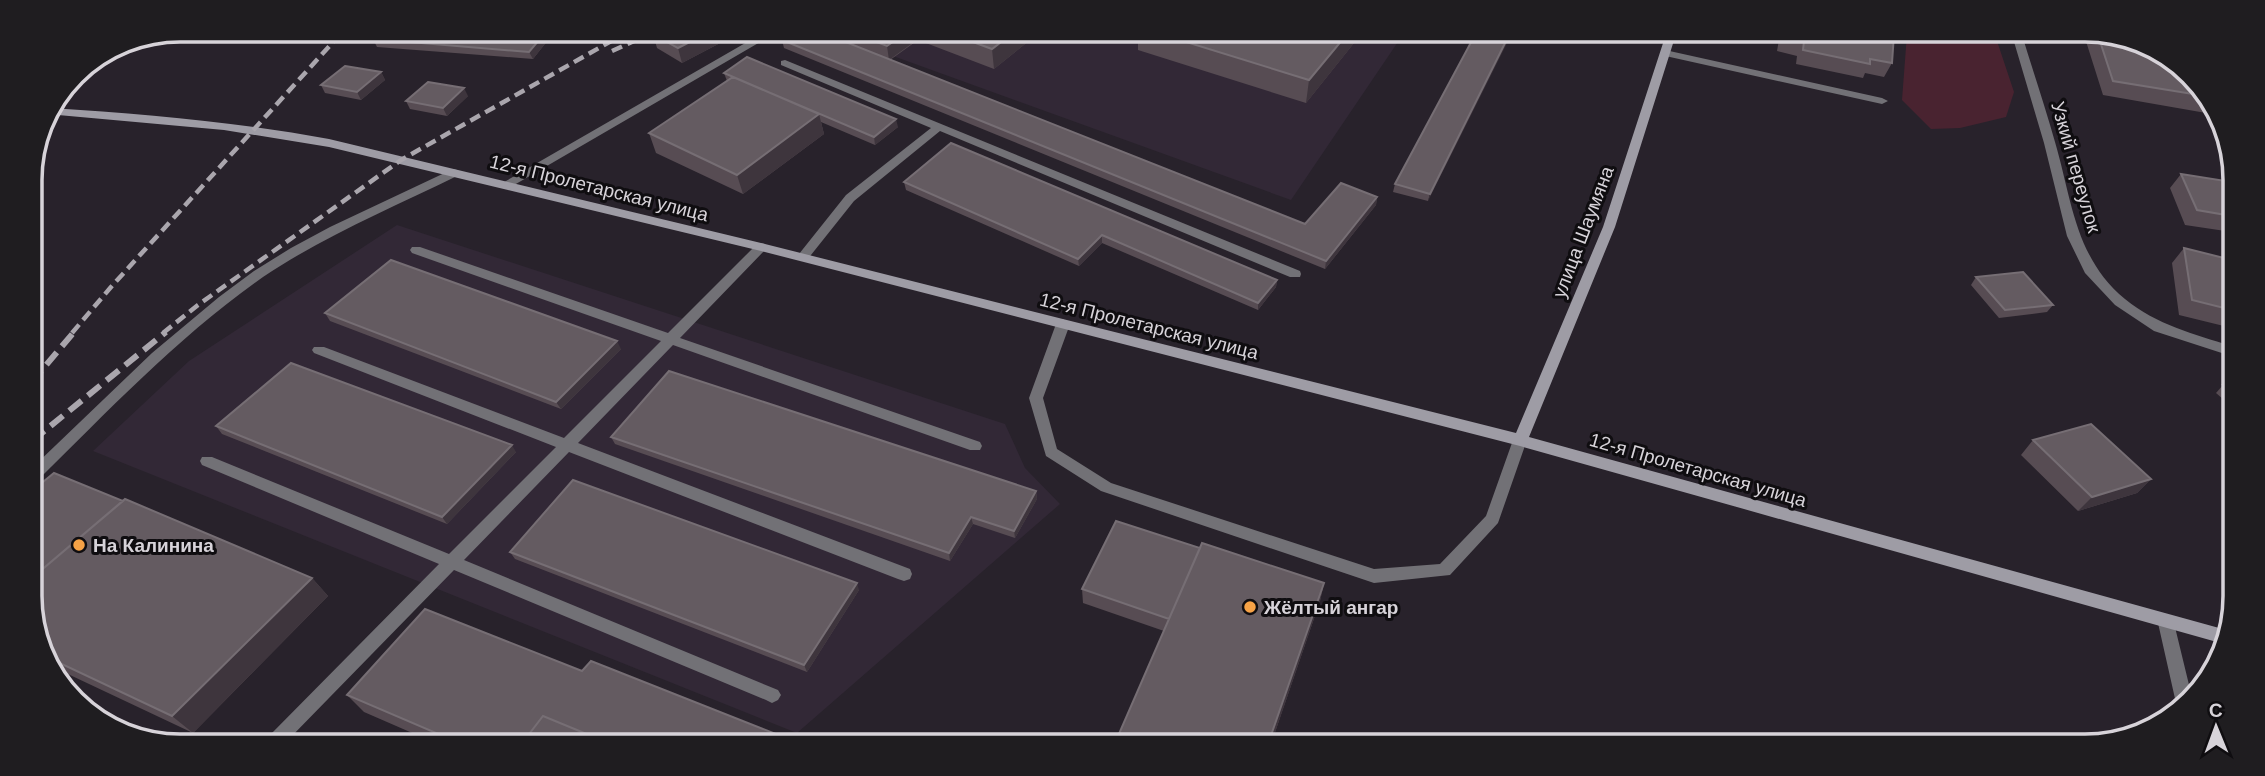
<svg xmlns="http://www.w3.org/2000/svg" width="2265" height="776" font-family="Helvetica,sans-serif">
	<rect width="100%" height="100%" fill="#28222b"/>
	<path fill="#322836" d="M824 31 1404 33 1291 200Z
		M397 225 1005 424 1025 468 1060 504 797 733 93 451 189 361Z"/>
	<path fill="#492330" d="M1907 34 1995 35 2014 92 2006 117 1960 128 1931 129 1902 100Z"/>
	<g fill="none" stroke-linecap="round" stroke-linejoin="round">
		<path fill="#727176" fill-rule="evenodd" d="M766 31H779L509 188H501L499 185Z
			M1665 50 1882 98 1888 101 1882 104 1661 55 1660 53Z
			M785 60 1300 271 1301 274 1300 277H1290L940 131 854 201 807 260H799L797 257 799 254 846 195 931 128 781 65V61Z
			M761 243 765 244 767 247 765 250 680 338 980 442 982 446 980 450H970L673 345 578 443 910 569 912 574 910 579 904 581 898 579 569 452 464 560 778 690 781 695 778 700 772 703 766 700 454 570 287 741H267L270 735 439 564 202 465 200 461 202 457H212L449 554 556 447 314 353 312 350 314 347H324L564 438 661 341 412 253 410 250 412 247H420L668 333 757 244Z
			M1063 319 1070 324 1043 398 1057 449 1111 483 1374 569 1440 564 1486 516 1513 440 1515 436H1525L1527 440 1498 523 1450 575 1374 583 1101 491 1046 456 1029 398 1056 324Z
			M2166 616 2172 618 2174 623 2191 693 2180 709 2176 703 2158 623 2160 618Z"/>
		<path fill="#727176" fill-rule="evenodd" d="M2012 35H2022C2033 71 2045 106 2055 142 2072 200 2075 258 2125 299 2157 325 2194 334 2231 346V356L2154 331 2115 305 2085 273 2067 236 2044 143Z
			M453 169 457 170V176C392 208 324 236 263 277 180 335 109 410 37 481L32 483V468L152 353 219 297 254 271 291 248 330 227Z"/>
		<path fill="#9e9ca5" fill-rule="evenodd" d="M1666 34H1676L1615 227 1529 437 2230 631 2224 644 1520 446 761 251 329 147 224 130 47 114 51 108C144 114 237 122 329 139L761 243 1516 433 1603 227Z"/>
		<path stroke="#aaa6ad" stroke-width="4.5" stroke-dasharray="11 6" stroke-linecap="butt" d="M612 51 656 31
			M72 333 111 287 344 30
			M163 333 198 305 401 160 629 31"/>
		<path stroke="#aaa6ad" stroke-width="6" stroke-dasharray="16 8" stroke-linecap="butt" d="M31 383 74 332
			M32 441 166 332"/>
	</g>
	<path fill="#574c53" d="M382 30 566 31 562 36 546 34 548 40 533 59 377 47 373 39Z
		M658 31H743L682 63 657 48 653 34Z
		M834 32H1040L994 69 918 40 890 60 1305 224 1377 197 1376 205 1325 269 784 48 782 40 835 38Z
		M1138 32 1362 33 1306 103 1138 50Z
		M1476 33 1428 201 1393 192 1395 184Z
		M1780 34H1894L1892 63 1884 77 1865 73 1863 78 1796 64 1797 56 1777 51Z
		M2084 35H2124L2198 81 2211 107 2206 113 2103 95Z
		M381 72 385 80 361 100 325 93 321 85Z
		M724 73 898 127 875 145 821 122 824 134 743 194 656 153 649 133 727 81Z
		M468 96 447 116 410 109 406 101Z
		M2181 174 2232 182V232L2185 225 2170 188Z
		M904 182 1277 280 1276 287 1258 310 1102 243 1079 266 906 190Z
		M2184 248 2232 260V328L2179 315 2172 263Z
		M1976 277 2053 305 2047 312 1999 318 1971 285Z
		M325 313 621 349 561 409 330 321Z
		M2231 383V406L2216 393 2223 385Z
		M216 426 516 452 447 524 222 434Z
		M611 437 1036 491 1037 499 1015 538 973 524 950 561 615 444Z
		M2033 440 2151 479 2137 493 2078 511 2021 455Z
		M32 491 312 578 328 596 193 733 53 667 33 625 35 526 32 525Z
		M1200 548 1324 583 1320 601 1271 744 1115 743 1164 631 1083 603 1082 589Z
		M510 552 859 590 807 672 515 559Z
		M582 671 793 743 433 742 364 712 347 695Z"/>
	<path fill="#3e353d" d="M711 31H743L682 63 678 48Z
		M907 32H917L918 39 889 60 887 46Z
		M1014 32H1040L994 69 992 49Z
		M545 33 548 40 533 59 529 52Z
		M1348 33H1362L1306 103 1309 80Z
		M1510 33H1512L1428 201 1430 194Z
		M381 72 385 80 361 100 357 92Z
		M464 88 468 96 447 116 443 108Z
		M819 114 824 134 743 194 737 175Z
		M896 119 898 127 875 145 874 137Z
		M1377 197 1376 205 1325 269 1326 261Z
		M1102 235V243L1079 266 1078 259Z
		M1277 280 1276 287 1258 310V303Z
		M617 341 621 349 561 409 556 402Z
		M512 445 516 452 447 524 442 517Z
		M2151 479 2137 493 2078 511 2092 497Z
		M1036 491 1037 499 1015 538 1014 531Z
		M971 517 973 524 950 561 949 553Z
		M312 578 328 596 193 733 172 716Z
		M857 583 859 590 807 672 804 665Z
		M1324 583 1320 601 1271 744H1268Z"/>
	<path fill="#645b61" stroke="#766e74" stroke-width="2" d="M382 30 519 31 545 33 529 52 373 39Z
		M658 31H711L678 48 653 34Z
		M795 31H818L1305 224 1341 183 1377 197 1326 261 782 40Z
		M850 32H907L887 46Z
		M946 32H1014L992 49Z
		M1154 32 1348 33 1309 80Z
		M1476 33H1510L1430 194 1395 184Z
		M1784 34H1894L1892 63 1870 59V64L1803 50 1804 41 1783 37Z
		M2098 35H2124L2198 81 2205 96 2113 81Z
		M747 57 896 119 874 137 724 73Z
		M345 66 381 72 357 92 321 85Z
		M733 77 819 114 737 175 649 133Z
		M428 82 464 88 443 108 406 101Z
		M951 143 1277 280 1258 303 1102 235 1078 259 904 182Z
		M2181 174 2232 182V216L2197 210Z
		M2184 248 2232 260V310L2192 300Z
		M391 260 617 341 556 402 325 313Z
		M2023 272 2053 305 2005 310 1976 277Z
		M291 363 512 445 442 517 216 426Z
		M669 371 1036 491 1014 531 971 517 949 553 611 437Z
		M2231 383V392L2223 385Z
		M2091 424 2151 479 2092 497 2033 440Z
		M54 473 123 501 32 578V529L41 521 32 517V491Z
		M573 480 857 583 804 665 510 552Z
		M125 499 312 578 172 716 49 658 33 625 32 578Z
		M1116 521 1200 548 1169 619 1082 589Z
		M1202 543 1324 583 1268 744 1115 743Z
		M425 609 582 671 591 661 791 740 789 743 606 742 543 716 523 742H457L347 695Z
		M543 716 606 742H523Z"/>
	<g fill="#f6a246" stroke="#0f0d10" stroke-width="2.5">
		<circle cx="79" cy="545" r="7"/>
		<circle cx="1250" cy="607" r="7"/>
	</g>
	<g text-anchor="middle" dominant-baseline="central" stroke-width="6" stroke-linejoin="round" paint-order="stroke">
		<g font-size="19" fill="#d7d3d9" stroke="#0f0d10">
			<text transform="translate(2076 167) rotate(74)">Узкий переулок</text>
			<text transform="translate(599 188) rotate(14)">12-я Пролетарская улица</text>
			<text transform="translate(1583 232) rotate(-69)">улица Шаумяна</text>
			<text transform="translate(1149 326) rotate(14)">12-я Пролетарская улица</text>
			<text transform="translate(1698 470) rotate(16)">12-я Пролетарская улица</text>
		</g>
		<g font-size="19" font-weight="bold" fill="#d7d3d9" stroke="#0f0d10" text-anchor="start">
			<text x="93" y="545">На Калинина</text>
			<text x="1264" y="607">Жёлтый ангар</text>
		</g>
	</g>
	<path d="M0 0H2265V776H0ZM180 42H2085A138 138 0 0 1 2223 180V596A138 138 0 0 1 2085 734H180A138 138 0 0 1 42 596V180A138 138 0 0 1 180 42Z" fill="#1f1d20" fill-rule="evenodd"/>
	<path fill="none" stroke="#d7d3d9" stroke-width="3.5" d="M180 42H2085A138 138 0 0 1 2223 180V596A138 138 0 0 1 2085 734H180A138 138 0 0 1 42 596V180A138 138 0 0 1 180 42Z"/>
	<g transform="translate(2216 727) rotate(359)" stroke="#0f0d10" stroke-width="5" paint-order="stroke">
	<path d="M0-5L12 26L0 18L-12 26Z" fill="#d7d3d9"/>
	<text y="-10" font-size="19" font-weight="bold" text-anchor="middle" fill="#d7d3d9">С</text>
	</g>
</svg>
